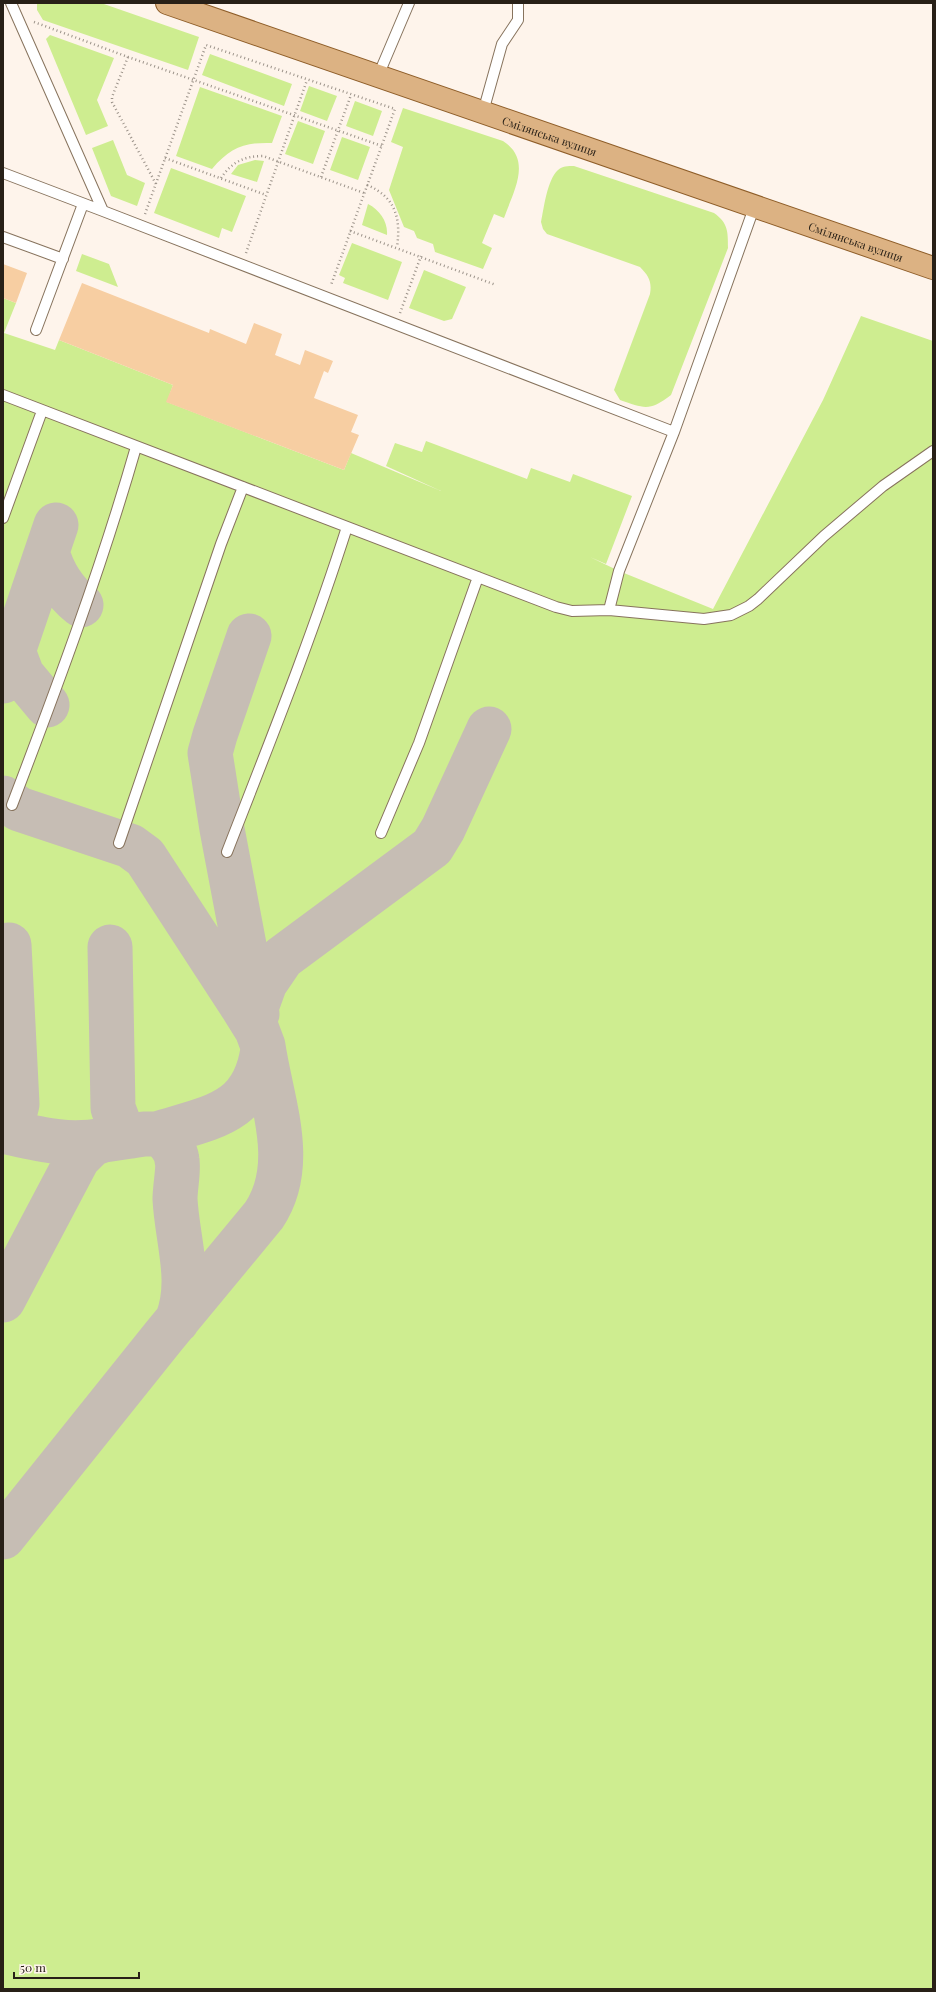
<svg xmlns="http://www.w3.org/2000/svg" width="936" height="1992" font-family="'Playfair Display',serif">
	<rect width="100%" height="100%" fill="#fef4eb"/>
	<path fill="#ceed90" d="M37 3H101L199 37 188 70 43 20 37 10Z
		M50 35 114 58 97 100 108 126 86 135 46 39Z
		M210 54 292 84 284 106 202 75Z
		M309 86 337 96 327 121 300 111Z
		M200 87 282 116 272 143C244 142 230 148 212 169L176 156Z
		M355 101 382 111 373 136 346 126Z
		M403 108 503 141C533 160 513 192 504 218L494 214 482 243 492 248 483 269 435 252 433 244 417 238 414 231 404 227 389 190 403 147 391 142Z
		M298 121 325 131 313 164 285 154Z
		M342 137 370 147 358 180 330 170Z
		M113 140 127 175 145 183 137 206 111 196 92 148Z
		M255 160 264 161 257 182 231 174 238 165Z
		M574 166 714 213C728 223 728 231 728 248L671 395C649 412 644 408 620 400L614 390 650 294C652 282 649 276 640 267L547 234 543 229 541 222C544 208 547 180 558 170 562 166 568 166 574 166Z
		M171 168 246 196 232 232 222 228 219 238 154 213Z
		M368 204C380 210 388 222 387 235L362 225Z
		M352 243 402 262 388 300 343 283 345 278 339 275Z
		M82 254 109 264 118 287 76 271Z
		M424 270 466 287 452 319 444 321 409 308Z
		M3 298 16 303 4 333 55 350 59 340 173 385 167 402 344 470 351 453 441 491 386 466 395 443 422 452 426 441 527 479 531 468 570 482 573 474 632 496 606 564 590 557 619 571 713 609 823 400 861 316 933 341V1989H3Z"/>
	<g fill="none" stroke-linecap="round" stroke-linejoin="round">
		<path stroke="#c6bdb4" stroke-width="45" d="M47 552C53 574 64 591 81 605
			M249 636 215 735 210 753 222 829 257 1014
			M13 651 22 675 47 705
			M3 681 56 525
			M3 798 19 809 130 846 145 857 242 1006 257 1030 263 1046C271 1101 298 1164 264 1215L164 1336 3 1537
			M110 947 113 1108 121 1129 131 1136
			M256 1008 265 983 282 958 432 847 443 829 489 729
			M3 1125 14 1116 17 1104 9 945
			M3 1131C39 1139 67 1147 104 1140L92 1144 78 1158 3 1300
			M157 1134C211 1117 254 1114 263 1049
			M104 1140 144 1134H160C168 1140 176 1150 177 1160 179 1168 175 1188 175 1199 177 1240 193 1281 177 1321"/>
	</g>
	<path fill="#f7cea2" d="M3 264 27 273 16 303 3 298Z
		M82 283 209 333 210 329 246 344 254 323 282 334 275 355 300 365 305 350 333 361 328 373 324 371 314 398 358 415 351 432 359 435 344 470 166 402 173 385 59 340Z"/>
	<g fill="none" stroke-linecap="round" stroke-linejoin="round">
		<g stroke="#87735d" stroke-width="12">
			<path id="service" d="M11 3 103 211 674 432 755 205
				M378 76 409 3
				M483 112 502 44 518 20V3
				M3 173 103 211
				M3 237 63 259
				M36 330 83 204
				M3 395 556 607 572 611 609 610 704 619 731 615 749 606 758 599 824 536 883 486 933 451
				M3 518 42 411
				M609 610 619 571 674 432
				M12 805C57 687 101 569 136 447
				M381 833 419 743 478 577
				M119 843 221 544 243 487
				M227 852C269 744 312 637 347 527"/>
		</g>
		<g stroke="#8e5d28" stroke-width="24">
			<g id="primary">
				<path id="s1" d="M167 3 933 268"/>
			</g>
		</g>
		<path stroke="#9c938a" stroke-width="2.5" stroke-dasharray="1 3" stroke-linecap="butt" d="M34 22 128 57 382 146
			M128 57 112 97V102L156 184
			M165 158 266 195
			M321 177 351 95
			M221 178C232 162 244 156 263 156L364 193
			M367 185C396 197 401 219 397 247
			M145 214 206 45 395 109 331 285
			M350 231 496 285
			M246 253 307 80
			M400 313 421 256"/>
		<use href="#service" stroke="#fff" stroke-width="10"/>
		<use href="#primary" stroke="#dcb283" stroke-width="22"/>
	</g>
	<g text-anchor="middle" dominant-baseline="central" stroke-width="3.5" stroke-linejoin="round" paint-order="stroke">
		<g font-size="11" fill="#282017" stroke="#fef4eb">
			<text stroke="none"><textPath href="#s1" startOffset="405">Смілянська вулиця</textPath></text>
			<text stroke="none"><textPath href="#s1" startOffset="729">Смілянська вулиця</textPath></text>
		</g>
	</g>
	<rect width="936" height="1992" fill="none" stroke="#282017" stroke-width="8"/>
	<path d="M14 1972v6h125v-6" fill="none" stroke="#282017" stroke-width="2"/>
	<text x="20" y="1972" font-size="12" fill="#282017" stroke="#fef4eb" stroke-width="3" paint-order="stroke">50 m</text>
</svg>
